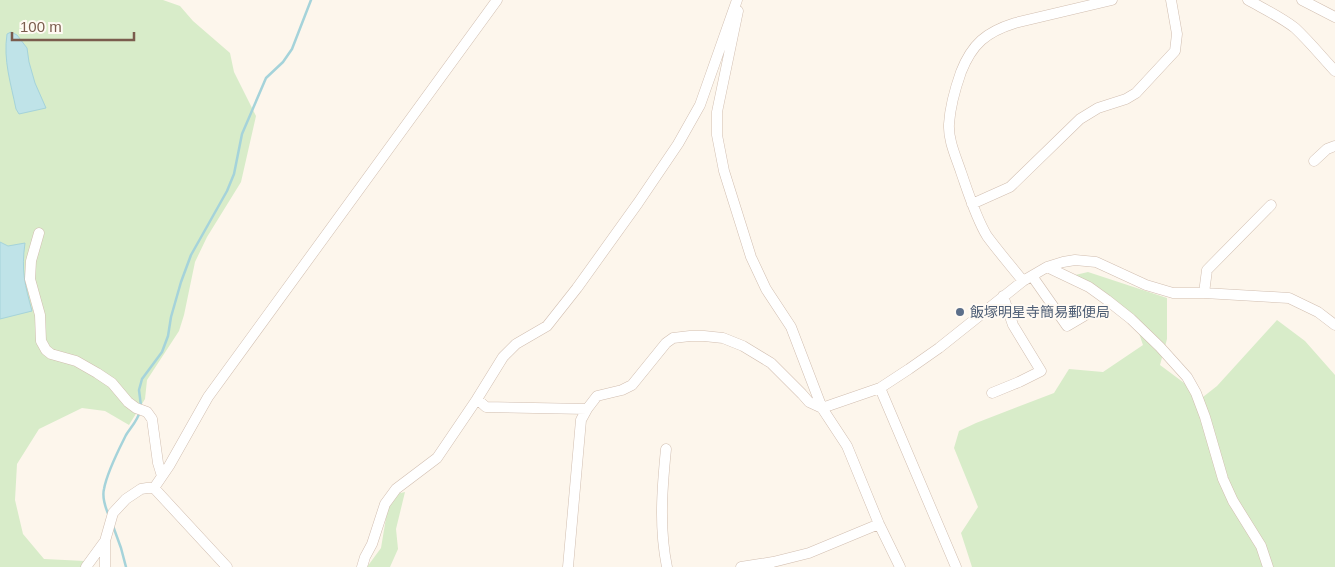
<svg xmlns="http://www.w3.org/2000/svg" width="1335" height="567" font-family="Arial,'Noto Sans JP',sans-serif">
	<rect width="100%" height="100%" fill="#fdf6ec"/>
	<path fill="#d8ecc9" d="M0 0H163L180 6 193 21 230 53 234 72 256 116 241 182 207 237 195 262 184 315 179 331 147 380 145 399 129 425 105 411 82 408 39 429 17 464 15 500 23 534 44 559 85 561 81 567H0Z
		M1088 272 1167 298V339L1160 365 1203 397 1217 386 1277 320 1305 341 1335 375V567H972L961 533 978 507 954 448 959 431 976 423 1054 393 1069 369 1103 372 1143 345 1133 316 1071 276Z
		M405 492 396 529 398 549 390 567H367L381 548 388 506 396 494Z"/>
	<path fill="#bfe3e8" stroke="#a5d3da" d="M11 32 17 35 27 48 29 62 35 83 46 108 19 114 16 109C11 84 3 60 7 34Z
		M0 242 8 246 25 243C21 271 25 285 32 311L0 319Z"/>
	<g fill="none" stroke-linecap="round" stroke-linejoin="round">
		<path stroke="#a5d3da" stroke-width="2.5" d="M141 406 139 390 142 379 162 352 168 336 171 317 181 282 191 255 227 191 234 174 242 134 266 78 283 62 292 49 311 0
			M109 516C106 509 102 497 104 489 107 472 118 451 126 435 131 427 138 420 140 411
			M113 526 121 548 126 567"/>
		<g stroke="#d1beb0" stroke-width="11">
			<path id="minor" d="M1248 0C1264 9 1281 17 1295 28 1309 41 1322 57 1335 71
				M1302 0 1335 17
				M738 11 717 112V135L724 171 751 257 766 289 791 327 822 408 847 446 879 524 900 567
				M1314 161 1327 149 1335 146
				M972 204 1010 187 1080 119 1098 108 1126 99 1136 93 1175 51 1177 34 1171 0
				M39 233 31 261 30 279 40 315 41 341 46 350 51 354 76 361 97 373 112 383 128 402 136 408 147 412 152 419 158 463 162 476
				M1047 267 1089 287 1107 300 1131 319 1160 347 1187 377 1196 393 1205 417 1223 479 1233 501 1261 546 1268 567
				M1032 276 1067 326 1084 316
				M1023 281C1011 266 998 251 987 236 976 218 968 192 961 172 956 157 948 140 949 124 950 107 955 89 961 72 972 44 986 32 1015 23L1112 0
				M1204 293 1207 270 1271 205
				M880 388 956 567
				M992 393 1019 382 1041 371 1013 325 1003 296
				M477 399 486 407 587 409
				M666 449C662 489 659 528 667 567
				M154 488 169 466 208 397 497 0
				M86 567 105 541
				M105 567V541L113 513 126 499 141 489 147 488H154L227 567
				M362 567 365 557 372 544 385 504 396 489 437 458 477 399 503 357 516 344 547 326 577 288 638 203 678 144 700 105 737 0
				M568 567 581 420 587 409 597 396 622 390 632 385 666 343 673 338 690 336H704L723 338 743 346 771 363 802 394 809 402 822 408 880 388 909 369 939 348 1023 281 1047 267 1063 262 1075 260 1096 262 1146 285 1173 293H1204L1289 298 1318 312 1335 325
				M741 567 773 562 809 553 879 524"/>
		</g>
		<use href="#minor" stroke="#fff" stroke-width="10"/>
	</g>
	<circle fill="#5c6f8a" stroke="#fffaf3" stroke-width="2" cx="960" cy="312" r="5"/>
	<g text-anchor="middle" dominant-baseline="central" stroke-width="4" stroke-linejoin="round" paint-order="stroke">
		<g font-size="14" fill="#4e5e75" stroke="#fffaf3" text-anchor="start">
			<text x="970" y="312">飯塚明星寺簡易郵便局</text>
		</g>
	</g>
	<path d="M12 32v8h122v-8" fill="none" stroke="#7a5c4d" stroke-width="2.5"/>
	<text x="20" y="32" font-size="15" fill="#7a5c4d" stroke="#fffaf3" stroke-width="4" paint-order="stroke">100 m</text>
</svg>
